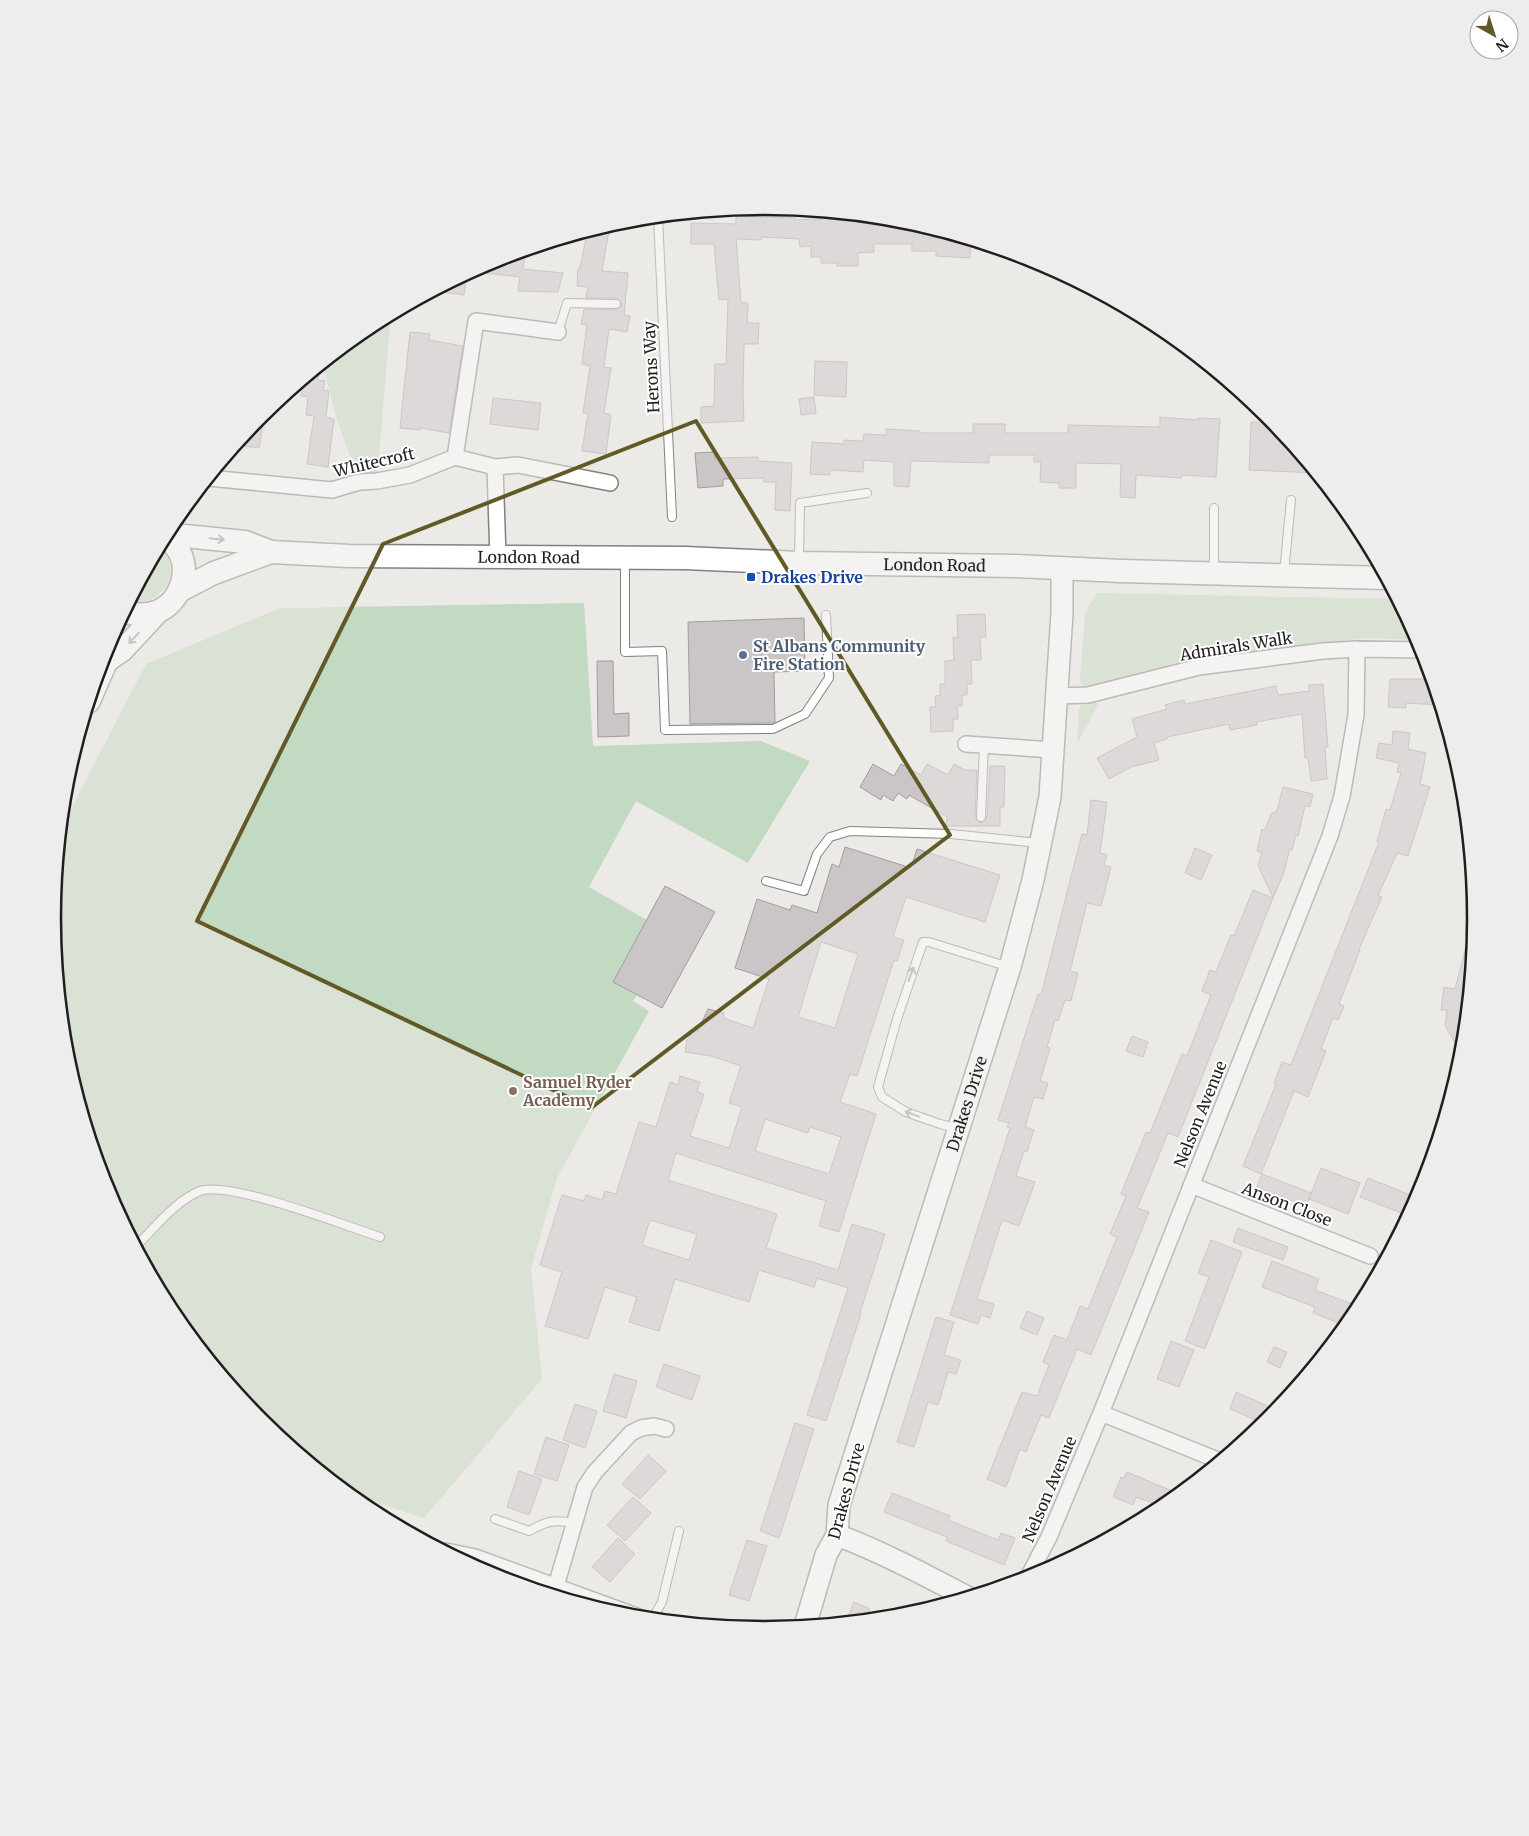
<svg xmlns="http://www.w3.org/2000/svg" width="1529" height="1836" font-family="Merriweather,serif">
	<rect width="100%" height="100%" fill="#eceae6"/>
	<path fill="#c2d9c2" d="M391 314 377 481 359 482 336 417 323 364 369 326Z
		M159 547C185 569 163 608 130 601Z
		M1097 593 1398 599 1419 640 1365 638 1182 665 1116 679 1085 690 1080 680 1085 613Z
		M584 603 593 746 761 741 810 761 748 863 636 801 589 887 647 920 613 982 637 995 633 1001 649 1011 557 1178 531 1269 542 1379 424 1518 349 1494 261 1421 172 1313 107 1190 66 1057 53 918 61 836 77 797 146 664 280 608Z
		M1096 700 1098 705 1077 744 1079 710 1081 705Z"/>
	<path fill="#cac6c8" stroke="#a19d9f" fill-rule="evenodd" d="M836 215 874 217V224H900V219L904 220 915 223V229H924V237L971 240 970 258 936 256V251H912V244H874V252L858 253V266H837V263H821V257H811V246L800 247 799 239 761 237V240L736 239 741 302 748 303 747 323H759L758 344H744L743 393 744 421 701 423V407L714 406 715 364H726L728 299 719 300 714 244H691V223L736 224V216L795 218V220L836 218Z
		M610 225 602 271 628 273 624 315 630 316 627 332 609 329 604 367 611 368 604 413 611 415 606 454 582 451 588 413H583L590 366 582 364 587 325 581 324 584 309 616 310 621 307 622 304 617 298H586L588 287 577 286 578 269H580L587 232Z
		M512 254 525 256 523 269 563 273 558 292 518 291 520 277 471 271 492 260Z
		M467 274 464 295 435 291 455 280Z
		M410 332 430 334 429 340 463 346 449 433 420 428V430L400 428Z
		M815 361 847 362 846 397 814 395Z
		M319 367 318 380 325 381 323 390 329 391 326 417 334 419 328 467 307 464 314 416 306 415 308 397 301 396 303 380Z
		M814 397 816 413 801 415 799 399Z
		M493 398 541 403 538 430 490 424Z
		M265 412 259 448 236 445 261 414Z
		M1160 417 1198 420V418L1220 419 1216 477 1182 475 1181 478 1136 475 1135 498 1120 497 1121 464 1076 463V488H1059V483L1040 482 1041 462H1034V455H989V463L911 461 909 487 894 486V462L864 460 863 472 830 470V475L810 474 812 442 844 444V440L863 441 864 434 886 435V429L920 431V433H973V424H1005V433H1068V425L1160 427Z
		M1251 422 1275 423 1316 473 1249 470Z
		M715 452V458L758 457V461L792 463 790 511 775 510 776 482H764V478L723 479V486L698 488 695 453Z
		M985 614 986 637H980L981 660H971L972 684H967V695H962V706H957L958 719H953V731L931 732 930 707H936L935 696 940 695V684H945V661L954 660 953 637 958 638 957 615Z
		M804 618 805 671 774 672 775 722 772 723 690 724 688 622Z
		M597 661H613L614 714 629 713V736L598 737Z
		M1390 679H1433L1440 705 1406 703V708L1388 707Z
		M1323 684 1328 747H1325L1327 779 1311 781 1308 758H1305L1302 714 1256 722 1257 725 1230 730 1229 724 1167 737V739L1154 743 1159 760 1131 767 1109 779 1097 758 1137 737 1132 719 1167 709 1165 705 1184 700 1185 704 1276 686 1278 695 1309 691V685Z
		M1393 731 1410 733 1408 749 1426 753 1420 784 1430 787 1408 856 1397 853 1378 896 1382 897 1359 949 1360 950 1339 1004 1344 1006 1338 1020 1333 1018 1321 1049 1326 1051 1308 1097 1294 1091 1261 1174 1243 1166 1276 1084 1274 1083 1282 1062 1291 1065 1379 842H1377L1386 809 1390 810 1401 773 1397 772 1399 763 1376 758 1379 743 1392 745Z
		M873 764 894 776 901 764 921 775 927 764 948 775 954 764 965 770H977L975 817 978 821 981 823 985 820 987 817 990 766H1005L1004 807H1000V826H946L947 817 909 795 907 799 898 793 893 801 883 795 881 800 860 787Z
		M1283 787 1313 794 1310 807 1305 806 1298 836 1296 835 1292 850 1290 849 1283 875 1273 898 1258 865 1262 853 1257 851 1262 829 1265 830 1271 814 1277 811Z
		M1091 800 1107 802 1100 853 1107 855 1104 865 1111 867 1101 906 1087 903 1070 971 1078 973 1071 1001 1065 1000 1058 1021 1055 1020 1047 1047 1050 1048 1040 1081 1048 1083 1043 1099 1034 1097 1025 1127 1034 1130 1027 1152 1024 1151 1016 1176 1035 1182 1019 1226 1002 1220 977 1299 994 1304 990 1318 981 1315 978 1324 950 1315 1010 1128 1007 1127 1009 1123 998 1120 1038 994 1041 995 1082 834 1087 835Z
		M845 847 911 868 917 849 1000 875 985 922 906 897 893 937 904 940 897 961 894 960 857 1076 850 1074 840 1102 876 1114 839 1232 819 1226 826 1201 676 1153 668 1180 777 1214 766 1248 838 1270 852 1224 885 1234 860 1313 861 1314 826 1421 807 1415 848 1288 817 1278 814 1287 759 1270 749 1302 675 1279 659 1331 629 1322 637 1297 605 1287 588 1339 545 1326 562 1272 540 1265 562 1195 584 1201 586 1195 602 1200 605 1191 616 1194 639 1122 656 1127 670 1082 678 1085 680 1076 700 1082 697 1092 704 1094 690 1136 729 1148 742 1107 729 1103 741 1066 711 1056 685 1052 687 1040 694 1029 698 1031 708 1009 724 1013 723 1018 753 1028 769 979 735 968 757 899 790 910 792 905 817 913 832 864 839 867ZM821 942 858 954 835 1028 798 1017ZM765 1119 808 1133 810 1127 841 1137 829 1174 755 1151ZM650 1220 697 1234 689 1260 642 1245Z
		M1195 848 1212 855 1201 880 1185 873Z
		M665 886 715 912 662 1008 613 982Z
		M1253 890 1273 898 1178 1137 1168 1133 1146 1187 1137 1208 1149 1212 1091 1355 1077 1349 1049 1418 1041 1415 1026 1452 1020 1449 1006 1487 987 1479 1022 1392 1037 1396 1049 1365 1043 1362 1054 1335 1067 1340 1080 1306 1088 1309 1117 1237 1110 1234 1126 1196 1121 1194 1146 1132 1150 1133 1182 1054 1187 1056 1211 995 1202 991 1210 970 1216 972 1231 935 1234 936Z
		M1466 947 1474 948 1463 1056 1445 1026 1447 1010H1441L1444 987 1455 989Z
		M1132 1036 1148 1042 1143 1057 1126 1051Z
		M1321 1168 1360 1183 1348 1214 1309 1199Z
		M1262 1174 1311 1193 1306 1206 1257 1187Z
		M1368 1178 1418 1198 1409 1216 1360 1197Z
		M1238 1228 1288 1247 1283 1260 1233 1242Z
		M1211 1240 1242 1252 1205 1349 1185 1341 1209 1277 1198 1273Z
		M1272 1261 1319 1279 1315 1290 1360 1307 1356 1314 1347 1326 1313 1313 1315 1307 1262 1287Z
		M1027 1311 1044 1318 1037 1335 1020 1328Z
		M936 1317 954 1322 944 1355 961 1360 956 1374 948 1372 938 1405 928 1402 914 1447 897 1442Z
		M1171 1341 1194 1350 1179 1387 1157 1379Z
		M1274 1347 1287 1352 1280 1368 1267 1362Z
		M664 1364 700 1376 692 1400 656 1387Z
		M614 1374 637 1381 626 1418 603 1411Z
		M1236 1392 1270 1407 1263 1423 1230 1409Z
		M575 1404 597 1411 585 1448 563 1440Z
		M795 1423 814 1429 779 1538 760 1531Z
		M546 1437 569 1445 557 1481 534 1474Z
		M648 1455 666 1471 640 1499 622 1484Z
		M519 1471 542 1479 529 1515 507 1507Z
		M1127 1472 1160 1486 1180 1494 1163 1507 1136 1497 1133 1505 1113 1497 1121 1477 1124 1478Z
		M892 1493 950 1516 948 1520 998 1540 1001 1533 1015 1538 1004 1565 946 1541 947 1537 884 1512Z
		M633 1497 651 1513 625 1541 607 1525Z
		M618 1538 635 1554 610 1582 592 1567Z
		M747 1540 767 1546 749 1601 729 1595Z
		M854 1602 870 1609 866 1620 846 1622Z"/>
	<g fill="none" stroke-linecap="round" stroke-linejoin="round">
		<g stroke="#82817e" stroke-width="10">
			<path id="lane" d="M658 217 672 517
				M558 332 567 303 616 304
				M625 559V652L662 651 665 730 773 729 805 714 829 678 826 615
				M799 560 800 503 867 493
				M1214 571V508
				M1284 573 1291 500
				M981 817 984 744
				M766 881 804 891 817 854 830 837 850 831 951 834 1039 843
				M956 1128 940 1124 906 1112 882 1097 878 1087 897 1019 923 942H929L1009 967
				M136 1246C155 1228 175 1201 200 1191 228 1180 346 1226 380 1237
				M495 1519 529 1531C547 1521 554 1519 575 1523
				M652 1619 662 1602 679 1531"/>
		</g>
		<g stroke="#82817e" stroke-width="18">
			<path id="street" d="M455 457 476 321 558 332
				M495 467 518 465 610 483
				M209 478 332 490 359 482 377 481 410 475 455 457 495 467 498 558
				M1057 696 1088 695 1199 667 1323 651 1357 649 1424 650
				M966 744 1054 750
				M1191 1185 1370 1256
				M1101 1413 1220 1461
				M446 1551 475 1557 642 1618
				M1027 1579 1049 1537 1101 1413 1330 836 1342 796 1356 715 1357 649
				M556 1586 585 1487 595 1472 631 1433 641 1428 654 1426 666 1429"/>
		</g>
		<g stroke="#82817e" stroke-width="24">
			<g id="secondary">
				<path d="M107 661 122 651 159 611"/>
				<path d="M89 702 107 661 106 649"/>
				<path d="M837 1535C882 1552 925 1575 967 1597"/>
				<path id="s1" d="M805 1626 826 1555 837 1535 839 1505 1010 967 1033 880 1050 797 1062 613V569"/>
			</g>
		</g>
		<g stroke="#82817e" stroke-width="25">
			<g id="primary">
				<path id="s2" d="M169 537 185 536 245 542 271 552 349 556 685 558 799 563 1016 566 1121 571 1386 578"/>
				<path d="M179 591 214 573 271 552"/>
				<path d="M125 612C136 615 148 616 159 611 182 600 192 567 176 547 173 542 170 538 166 535"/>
			</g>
		</g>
		<use href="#lane" stroke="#fff" stroke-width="8"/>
		<use href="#street" stroke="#fff" stroke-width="15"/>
		<use href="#secondary" stroke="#fff" stroke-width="21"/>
		<use href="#primary" stroke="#fff" stroke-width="22"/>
	</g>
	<defs><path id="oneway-shaft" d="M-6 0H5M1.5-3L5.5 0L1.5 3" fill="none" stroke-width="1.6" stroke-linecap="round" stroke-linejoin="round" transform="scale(1.25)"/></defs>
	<g stroke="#9b9a9a">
		<use href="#oneway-shaft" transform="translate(217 539) rotate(6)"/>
		<use href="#oneway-shaft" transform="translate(134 638) rotate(132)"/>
		<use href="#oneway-shaft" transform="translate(911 974) rotate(-71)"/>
		<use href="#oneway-shaft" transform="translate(912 1114) rotate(-159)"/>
	</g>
	<path d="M0 0H1529V1836H0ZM696 421 950 835 591 1108 197 921 383 544Z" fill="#eceae6" fill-opacity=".55" fill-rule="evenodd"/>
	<path fill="none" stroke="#625a26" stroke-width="4" stroke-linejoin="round" d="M696 421 950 835 591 1108 197 921 383 544Z"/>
	<rect fill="#1a4fb4" stroke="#fff" stroke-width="2" x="746" y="572" width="10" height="10" rx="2.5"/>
	<circle fill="#5c6f8a" stroke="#fff" stroke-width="2" cx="743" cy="655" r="5"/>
	<circle fill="#8d6e63" stroke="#fff" stroke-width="2" cx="513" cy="1091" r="5"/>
	<g text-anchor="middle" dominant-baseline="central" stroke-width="4" stroke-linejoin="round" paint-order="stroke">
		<g font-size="16" fill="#201f1e" stroke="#fff">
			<text transform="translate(651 367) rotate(-93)">Herons Way</text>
			<text transform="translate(374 462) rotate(-13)">Whitecroft</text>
			<text stroke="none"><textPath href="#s2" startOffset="362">London Road</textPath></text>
			<text stroke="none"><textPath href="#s2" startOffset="768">London Road</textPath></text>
			<text transform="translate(1236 646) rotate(-9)">Admirals Walk</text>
			<text stroke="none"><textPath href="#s1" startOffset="548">Drakes Drive</textPath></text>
			<text transform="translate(1200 1114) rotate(-68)">Nelson Avenue</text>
			<text transform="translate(1287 1204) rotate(21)">Anson Close</text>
			<text transform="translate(1049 1489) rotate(-67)">Nelson Avenue</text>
			<text transform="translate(846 1491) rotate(-75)">Drakes Drive</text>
		</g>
		<g font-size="16" font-weight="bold" fill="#164399" stroke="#fff" text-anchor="start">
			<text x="761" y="577">Drakes Drive</text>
		</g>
		<g font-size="16" font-weight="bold" fill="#4e5e75" stroke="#fff" text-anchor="start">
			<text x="753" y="646">St Albans Community<tspan x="753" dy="18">Fire Station</tspan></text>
		</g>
		<g font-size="16" font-weight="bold" fill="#785e54" stroke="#fff" text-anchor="start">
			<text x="523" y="1082">Samuel Ryder<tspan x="523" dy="18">Academy</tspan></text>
		</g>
	</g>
	<path d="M0 0H1529V1836H0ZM61 918a703 703 0 1 1 1406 0a703 703 0 1 1-1406 0Z" fill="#ededed" fill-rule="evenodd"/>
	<path fill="none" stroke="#201f1e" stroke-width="2.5" d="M61 918a703 703 0 1 1 1406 0a703 703 0 1 1-1406 0Z"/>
	<g transform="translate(1494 35) rotate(141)"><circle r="24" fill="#ffffff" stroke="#a6a5a5"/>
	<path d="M0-4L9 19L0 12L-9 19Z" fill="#625a26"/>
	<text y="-8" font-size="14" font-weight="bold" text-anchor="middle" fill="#201f1e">N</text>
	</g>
</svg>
